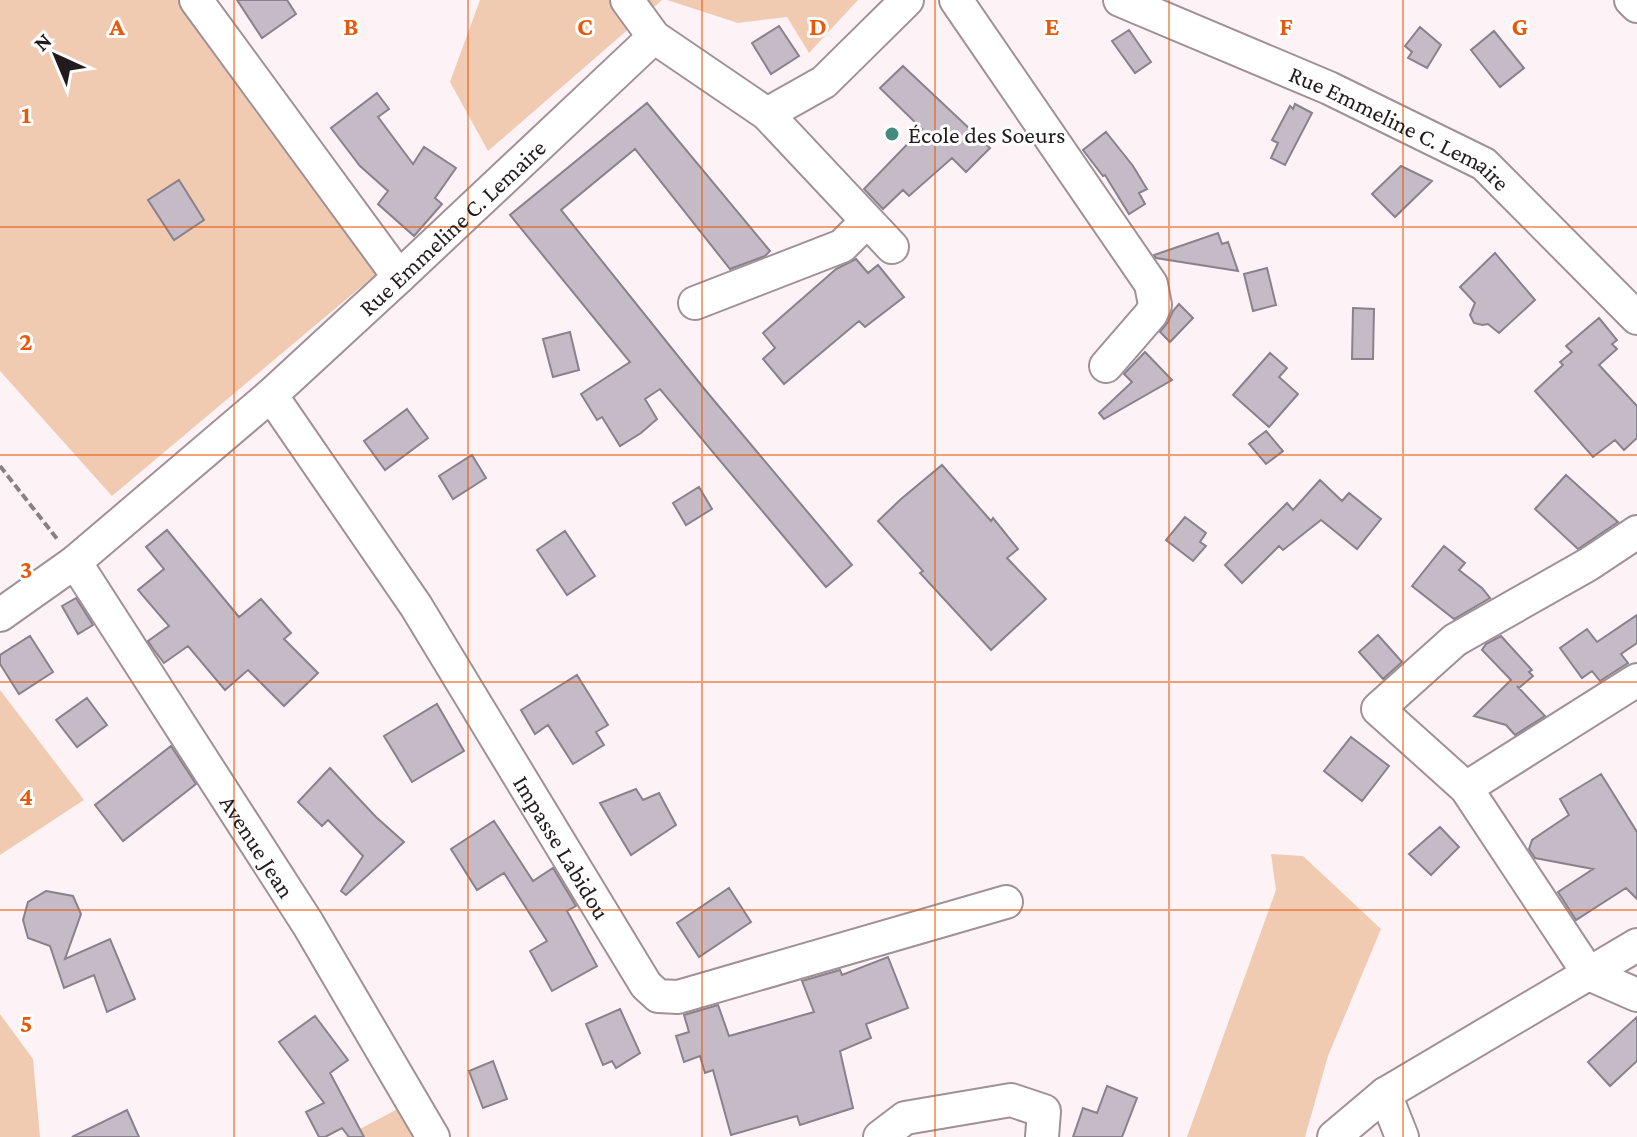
<svg xmlns="http://www.w3.org/2000/svg" width="1637" height="1137" font-family="'Crimson Pro',serif">
	<rect width="100%" height="100%" fill="#fdf3f7"/>
	<path fill="#f1cbb1" d="M0 0H216L399 255 112 496 0 371Z
		M480 0H662L488 151 450 82Z
		M667 0H858L809 53 787 17 738 23Z
		M0 690 84 800 0 855Z
		M1271 854 1303 856 1381 929 1328 1056 1305 1137H1187L1276 890Z
		M0 1014 33 1059 40 1137H0Z
		M405 1105 423 1137H345Z"/>
	<path fill="#c4bbc7" stroke="#89818c" stroke-width="2" d="M237 0H287L296 14 262 38Z
		M779 26 799 56 771 74 752 43Z
		M1420 27 1441 45 1427 68 1408 58 1412 52 1405 46Z
		M1129 30 1151 62 1135 73 1112 41Z
		M1494 31 1524 68 1500 87 1471 50Z
		M903 66 990 148 966 172 952 158 909 196 903 190 883 209 864 189 922 129 880 88Z
		M377 93 389 109 378 117 413 164 424 147 456 168 435 198 442 204 414 236 378 204 388 191 360 166 331 128Z
		M647 103 770 251 765 256 730 269 635 149 561 210 706 391 852 565 826 587 660 389 645 399 657 419 641 433 620 446 602 417 597 420 581 394 630 362 510 215Z
		M1295 104 1312 113 1285 165 1271 158 1278 143 1272 140 1290 106 1293 109Z
		M1106 132 1133 166 1147 189 1139 193 1145 204 1129 214 1105 175 1103 176 1083 150Z
		M1401 166 1432 181 1395 217 1372 194Z
		M179 180 204 220 174 240 148 200Z
		M1218 233 1222 244 1228 242 1238 271 1156 258 1154 255Z
		M1495 253 1535 300 1499 333 1488 324 1482 325 1474 323 1470 315 1475 303 1460 287Z
		M856 259 868 273 878 265 904 297 865 327 859 321 784 384 763 359 775 348 763 333 836 269Z
		M1267 268 1276 305 1253 311 1244 274Z
		M1179 304 1193 318 1170 342 1160 332 1168 322 1173 311Z
		M1353 308 1374 309 1373 359H1352Z
		M1599 318 1617 340 1612 344 1617 349 1599 365 1637 406V438L1624 450 1615 440 1593 457 1535 391 1563 365 1560 362 1572 352 1566 346Z
		M570 332 579 370 553 377 543 339Z
		M1145 352 1172 380 1104 419 1099 413 1132 382 1124 374Z
		M1270 353 1287 368 1279 377 1298 394 1269 427 1233 395Z
		M407 409 428 438 385 470 364 441Z
		M1266 431 1283 451 1266 464 1249 444Z
		M472 455 486 478 453 499 439 476Z
		M942 465 991 521 993 518 1018 549 1007 558 1046 599 991 650 920 573 923 571 878 521 901 499Z
		M1566 475 1618 522 1578 549 1535 509Z
		M1320 480 1342 501 1349 493 1381 519 1357 549 1321 520 1283 550 1279 546 1242 583 1225 565 1287 503 1293 510Z
		M699 487 712 509 686 525 673 503Z
		M1185 517 1206 533 1200 542 1206 546 1193 561 1166 540Z
		M167 530 239 617 261 599 291 633 284 639 318 673 284 706 248 670 225 690 188 646 164 663 154 650 148 641 169 626 138 590 164 569 146 547Z
		M565 531 595 576 567 595 537 550Z
		M1444 546 1465 563 1459 570 1482 588 1490 598 1454 619 1412 586Z
		M76 598 93 625 78 634 62 606Z
		M1637 615V643L1621 654 1628 663 1600 681 1592 671 1582 678 1560 648 1587 629 1597 642Z
		M1378 635 1402 662 1383 679 1359 652Z
		M30 636 53 672 19 694 0 664V655Z
		M1501 636 1532 670 1529 672 1533 676 1519 688 1517 686 1545 716 1515 735 1506 725 1474 716 1511 680 1482 650 1486 644Z
		M577 675 608 725 596 732 604 745 573 764 548 725 535 734 521 710Z
		M87 698 107 725 77 747 56 720Z
		M437 704 464 751 412 782 384 736Z
		M1351 737 1389 766 1362 801 1324 771Z
		M171 746 196 784 123 841 95 805Z
		M330 768 376 817 404 842 346 895 341 891 363 856 328 820 322 826 298 802Z
		M1601 774 1637 832V899L1626 888 1576 920 1558 892 1593 869 1535 858 1529 849 1532 840 1569 815 1560 799Z
		M636 789 643 800 659 793 676 825 631 855 600 803Z
		M494 821 533 881 553 868 576 906 567 911 597 966 552 991 530 951 547 941 504 873 477 890 451 849Z
		M1440 827 1459 847 1431 875 1409 854Z
		M729 888 751 922 699 957 677 923Z
		M46 891 73 896 81 914 65 959 110 939 135 999 107 1012 94 975 64 988 50 946 28 938 23 920 28 902Z
		M888 957 908 1008 866 1024 871 1038 840 1051 853 1108 800 1125 797 1116 731 1135 713 1070 705 1073 700 1056 684 1062 676 1036 689 1032 684 1015 718 1005 729 1036 814 1012 802 981 840 970 842 975Z
		M620 1009 640 1053 616 1068 612 1061 603 1065 586 1024Z
		M315 1016 348 1060 330 1073 364 1137H349L342 1128 325 1137H319L306 1112 324 1103 279 1042Z
		M1637 1017V1061L1610 1086 1588 1062Z
		M493 1061 507 1099 483 1108 469 1071Z
		M1107 1086 1137 1098 1122 1137H1073L1083 1108 1097 1113Z
		M127 1110 139 1137H72Z"/>
	<g fill="none" stroke-linecap="round" stroke-linejoin="round">
		<g stroke="#a09197" stroke-width="36">
			<g id="minor">
				<path d="M196 0 399 277"/>
				<path d="M627 0 654 37 767 114 892 247"/>
				<path d="M956 0 1151 284 1155 305 1151 314 1106 366"/>
				<path id="s1" d="M1120 0 1329 88 1484 164 1637 318"/>
				<path d="M1631 0 1637 6"/>
				<path d="M767 114 824 82 907 0"/>
				<path d="M695 303 842 246 867 221"/>
				<path id="s2" d="M271 395 416 606 646 985 658 996 678 997 1006 902"/>
				<path d="M1637 532 1589 564 1455 640 1378 709 1466 788 1589 974 1637 995"/>
				<path id="s3" d="M75 562 308 924 433 1137"/>
				<path id="s4" d="M0 615 75 562 271 395 399 277 654 37"/>
				<path d="M1466 788 1637 680"/>
				<path d="M880 1137 905 1118 1011 1100 1044 1111 1042 1137"/>
				<path d="M1334 1137 1385 1094"/>
				<path d="M1402 1137 1385 1094 1637 945"/>
			</g>
		</g>
		<path stroke="#888083" stroke-width="4" stroke-dasharray="8 4" stroke-linecap="butt" d="M0 466 58 540"/>
		<use href="#minor" stroke="#fff" stroke-width="32"/>
	</g>
	<path fill="none" stroke="#e8590c" stroke-width="2" stroke-opacity="0.55" d="M234 0V1137M468 0V1137M702 0V1137M935 0V1137M1169 0V1137M1403 0V1137M0 227H1637M0 455H1637M0 682H1637M0 910H1637"/>
	<circle fill="#458a81" stroke="#fff" stroke-width="3" cx="892" cy="134" r="8"/>
	<g text-anchor="middle" dominant-baseline="central" stroke-width="6" stroke-linejoin="round" paint-order="stroke">
		<g font-size="24" fill="#211b1d" stroke="#fff">
			<text stroke="none"><textPath href="#s1" startOffset="308">Rue Emmeline C. Lemaire</textPath></text>
			<text stroke="none"><textPath href="#s4" startOffset="596">Rue Emmeline C. Lemaire</textPath></text>
			<text stroke="none"><textPath href="#s3" startOffset="338">Avenue Jean</textPath></text>
			<text stroke="none"><textPath href="#s2" startOffset="538">Impasse Labidou</textPath></text>
		</g>
		<g font-size="24" fill="#211b1d" stroke="#fff" text-anchor="start">
			<text x="908" y="134">École des Soeurs</text>
		</g>
	</g>
	<g font-size="26" text-anchor="middle" font-weight="bold" fill="#e8590c" stroke="#fff" stroke-width="6" stroke-linejoin="round" paint-order="stroke">
		<text x="117" y="35">A</text>
		<text x="351" y="35">B</text>
		<text x="585" y="35">C</text>
		<text x="818" y="35">D</text>
		<text x="1052" y="35">E</text>
		<text x="1286" y="35">F</text>
		<text x="1520" y="35">G</text>
		<text x="26" y="123">1</text>
		<text x="26" y="350">2</text>
		<text x="26" y="578">3</text>
		<text x="26" y="805">4</text>
		<text x="26" y="1032">5</text>
	</g>
	<g transform="translate(56 56) rotate(316)" stroke="#ffffff" stroke-width="6" paint-order="stroke">
	<path d="M0-6L14 30L0 20L-14 30Z" fill="#211b1d"/>
	<text y="-12" font-size="22" font-weight="bold" text-anchor="middle" fill="#211b1d">N</text>
	</g>
</svg>
